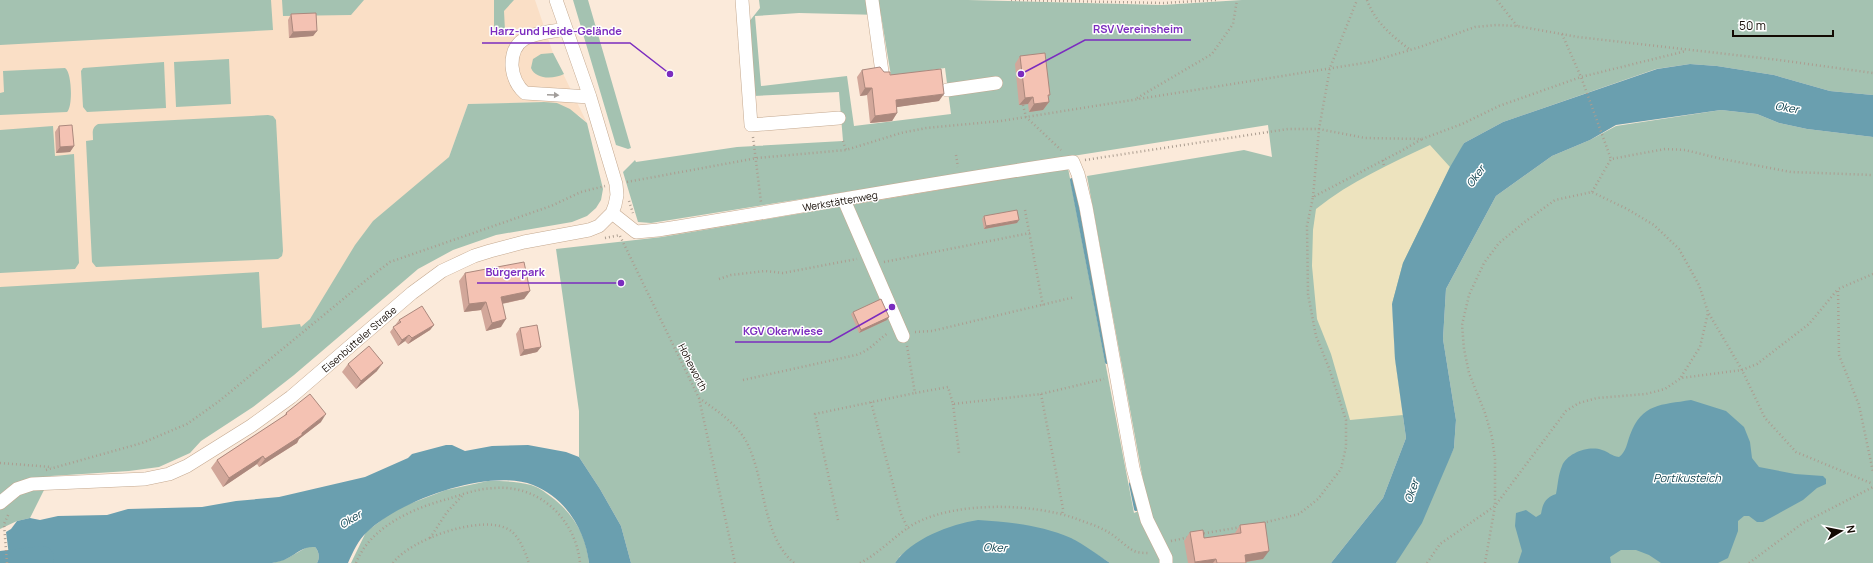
<svg xmlns="http://www.w3.org/2000/svg" width="1873" height="563" font-family="Manrope,sans-serif">
	<rect width="100%" height="100%" fill="#fbeada"/>
	<path fill="#fadfc6" d="M0 0H535L553 53 587 123 580 116 544 102 468 104 449 157 310 319 301 328 0 461Z"/>
	<path fill="#a4c2b1" fill-rule="evenodd" d="M0 0H271L273 30 0 45Z
		M282 0H364L351 15 283 16Z
		M494 0H514L504 11 505 31 494 32Z
		M573 0H588L631 148 628 149 616 145Z
		M759 0H968L1162 5 1242 0H1873V95L1830 91 1774 75 1717 66 1690 64 1656 69 1503 122 1464 143 1392 304 1395 359 1406 438 1383 498 1331 563H1110L1072 539 920 542 900 556 895 563H631L621 526 600 489 579 457V411L556 249 662 237 1068 168 1134 513 1148 507 1087 176 1244 150 1272 157 1268 125 651 223 638 222 623 172 635 160 636 162 737 147 843 141 839 92 754 96 748 23 760 8ZM799 13 881 15 891 76 945 68 951 114 854 126 847 76 761 86 755 16Z
		M553 53 564 74C554 79 536 80 531 68L533 59 541 54Z
		M229 59 231 104 176 107 174 62Z
		M164 62 166 108 87 112 83 107 81 71 83 68Z
		M65 68C72 72 73 107 67 112L0 115V93L4 92 3 71Z
		M544 102 557 103 570 109 587 123 603 189 601 200 596 208 587 216 572 222 496 235 453 250 418 269 294 375 253 407 201 441 190 453 159 467 129 471 51 476 30 518 17 521 0 529V287L259 272 262 328 300 324 301 327 310 319 355 245 373 221 449 157 468 104Z
		M1721 110 1757 114 1779 123 1807 129 1873 137V563H1396L1454 448 1456 420 1443 339 1446 289 1496 196 1552 156 1590 140 1616 126Z
		M268 115 273 116 276 120 283 251 282 256 278 259 96 267 92 262 86 141 93 140C93 133 91 128 98 124Z
		M53 126 55 156 74 154 79 263 75 269 0 273V130Z
		M488 481C503 481 517 481 531 485 538 487 545 492 550 496 573 513 586 534 589 563H351L366 532 396 509 446 490Z
		M309 546 315 547C319 551 320 558 317 563H272L286 559Z"/>
	<path fill="#ede3be" d="M1430 145 1450 167 1403 263 1392 304 1395 359 1403 415 1350 420 1331 354 1317 319 1312 266 1313 230 1316 209C1351 181 1390 164 1430 145Z"/>
	<path fill="#6a9faf" d="M1690 64 1717 66 1774 75 1830 91 1873 95V137L1807 129 1779 123 1757 114 1721 110 1616 125 1590 140 1552 156 1496 196 1446 289 1443 339 1456 420 1454 448 1422 523 1396 563H1331L1383 498 1406 438 1395 359 1392 304 1403 263 1450 167 1464 143 1503 122 1657 69Z
		M1691 400 1726 411 1744 427 1750 442 1752 458 1759 467 1795 474 1823 476 1826 479V484L1817 488 1803 500 1763 522H1757L1749 516H1744L1738 521V531L1728 558 1718 563H1661L1649 555 1636 550H1621L1610 557 1611 563H1518L1522 551 1515 526 1516 513 1526 510 1536 517 1541 514C1543 503 1545 498 1556 494 1558 485 1558 475 1562 466 1567 453 1589 445 1602 450 1609 452 1611 456 1619 457 1626 452 1627 443 1630 435 1642 403 1661 405 1691 400Z
		M446 445H452L465 451 492 446 528 445 566 452 579 457 600 489 621 526 631 563H589C585 530 566 498 533 485 489 468 400 500 367 532 358 540 353 552 348 563H317C320 558 319 551 315 547 304 546 297 553 288 558 283 561 277 562 272 563H10L6 532 11 529 17 521 30 518 40 520 58 516 107 515 128 509 202 507 236 501 279 497 365 477 408 458 412 454Z
		M978 520C1010 522 1041 525 1071 538 1085 545 1098 555 1110 563H895C911 539 951 524 978 520Z"/>
	<g fill="none" stroke-linecap="round" stroke-linejoin="round">
		<path stroke="#6a9faf" stroke-width="4" d="M1072 180 1107 362
			M1131 484 1136 509"/>
		<path stroke="#6a9faf" stroke-width="24" d="M0 563 42 558"/>
		<g stroke="#c4a990" stroke-width="14">
			<path id="minor" d="M742 0 751 125 839 118
				M872 0 882 72
				M566 29C540 34 511 32 512 66 513 78 517 86 525 93L590 97
				M947 90 996 83
				M844 200 903 336
				M612 213 636 232 658 230C797 208 934 182 1073 162L1078 174 1086 207 1133 468 1147 520 1166 558V563
				M0 503 17 489 32 484 145 479 169 474 187 466 251 426 291 397 412 293 442 271 474 256 490 251 524 242 589 230 599 226 612 213 615 205 617 195 616 184 590 97 556 0"/>
		</g>
		<path stroke="#ab9d90" stroke-width="2.5" stroke-dasharray="1 3" stroke-linecap="butt" d="M1011 0 1163 3 1216 0
			M1367 0C1375 22 1391 35 1409 49
			M1497 0 1517 26
			M1562 34 1581 77 1611 159
			M1137 98 1212 54 1233 24 1237 0
			M1023 105 1026 117 1061 150
			M753 137 761 202
			M843 141 846 150
			M956 155 958 167
			M1085 160 1288 129H1319L1365 138 1422 139 1462 124 1499 106 1581 77 1686 51
			M1383 160 1384 167
			M627 182 757 158 846 150 901 133 926 128 1001 121 1370 62 1420 47 1475 27 1496 25 1517 26 1578 37 1779 60 1873 73
			M1592 192 1611 159 1665 149 1685 150 1722 159 1791 172 1873 175
			M1313 197 1319 129 1330 68 1357 0
			M629 201 633 213
			M1025 210 1043 306
			M620 236 699 398 735 563
			M605 238 620 235
			M884 262 1030 233
			M1873 274 1838 289 1839 355 1859 405 1873 472
			M719 279 731 275 765 271 783 273 857 259
			M915 332 932 331 1075 297
			M907 346 915 393 948 387 953 404 1041 394 1104 379
			M1681 377 1700 347 1708 313
			M743 380 856 355C871 350 875 342 888 333
			M1041 394 1063 509 1062 515
			M699 398C716 410 736 423 746 441 766 478 761 535 794 563
			M871 402 901 514 908 529
			M953 404 959 453
			M0 463 52 467
			M46 470 142 443 187 424 218 402 370 277 390 262 551 206 581 192 605 186
			M838 520 815 414 915 393
			M1263 523 1299 514 1318 499 1341 469 1346 447V420L1329 368 1316 336 1308 294 1307 226 1313 197 1403 150 1422 139
			M1200 534 1241 527
			M430 538 447 512 463 495
			M1171 541 1190 537
			M7 563 4 524 9 513
			M356 563C370 527 413 508 448 499 463 494 480 488 496 488 540 485 576 520 580 563
			M393 563C410 539 486 512 511 531 520 538 525 552 529 563
			M860 563C880 553 895 535 914 524 956 501 1033 503 1077 519 1087 523 1098 526 1108 532 1116 536 1130 551 1137 552 1141 553 1145 553 1149 553
			M1427 563 1440 544 1495 506V459L1492 437 1485 413 1469 373 1464 349 1462 325 1469 295 1484 263 1499 243 1526 221 1555 200 1592 192 1627 209 1654 225 1679 249 1699 285 1708 312 1742 370 1765 418 1796 452 1873 484
			M1485 563 1495 506 1566 411 1579 403 1597 398 1646 394 1665 389 1681 378 1742 370 1757 364 1809 324 1838 289
			M1749 563 1803 523 1873 487"/>
		<use href="#minor" stroke="#fff" stroke-width="13"/>
	</g>
	<path fill="#d2a79a" d="M291 14 317 31 313 36 289 38 288 20Z
		M1020 56 1050 95 1048 97 1049 102 1043 110 1029 112 1028 104 1019 105 1015 64Z
		M862 70 884 72 939 101 896 107 897 113 892 121 870 123 867 95 860 96 857 77Z
		M59 126 74 146 70 152 56 153 55 132Z
		M984 216 1017 223 984 229 982 219Z
		M465 273 530 291 524 299 502 304 501 327 486 331 481 310 464 312 459 281Z
		M853 312 887 320 859 333 851 314Z
		M399 320 434 325 430 330 408 344 405 341 398 346 390 332Z
		M520 328 541 347 537 352 520 356 516 334Z
		M348 364 377 371 356 389 342 372Z
		M286 413 321 422 299 439 297 443 259 467 257 464 223 487 211 468 217 460 284 416Z
		M1240 525 1263 559 1246 562V563H1188L1184 541 1190 532 1204 538 1235 533Z"/>
	<path fill="#ab887d" d="M317 31 313 36 289 38 293 32Z
		M865 88H872L867 95 860 96Z
		M944 94 939 101 891 108 896 100Z
		M1033 97 1028 104 1019 105 1025 98Z
		M1049 102 1043 110 1029 112 1034 104Z
		M897 113 892 121 870 123 875 116Z
		M74 146 70 152 56 153 60 147Z
		M1019 220 1017 223 984 229 986 226Z
		M530 291 524 299 495 305 501 297Z
		M486 302 481 310 464 312 469 304Z
		M889 317 887 320 859 333 861 330Z
		M506 319 501 327 486 331 492 323Z
		M434 325 430 330 408 344 412 338Z
		M409 335 405 341 398 346 402 340Z
		M541 347 537 352 520 356 524 350Z
		M383 363 377 371 356 389 361 381Z
		M326 414 321 422 299 439 297 443 259 467 265 459 302 433Z
		M263 456 257 464 223 487 229 478Z
		M1269 551 1263 559 1239 563 1245 555Z
		M1216 559 1213 563H1194L1195 562Z"/>
	<path fill="#f4c2b3" stroke="#ab887d" d="M316 13 317 31 293 32 291 14Z
		M1045 53 1050 95H1048L1049 102 1034 104 1033 97 1025 98 1020 56Z
		M880 67 884 72H890V75L941 69 944 94 896 100 897 113 875 116 872 88H865L862 70Z
		M72 125 74 146 60 147 59 126Z
		M1017 210 1019 220 986 226 984 216Z
		M524 262 530 291 501 297 506 319 492 323 486 302 469 304 465 273Z
		M881 299 889 317 861 330 853 312Z
		M422 306 434 325 412 338 409 335 402 340 393 327 401 322 399 320Z
		M537 325 541 347 524 350 520 328Z
		M369 346 383 363 361 381 348 364Z
		M310 394 326 414 302 433V435L265 459 263 456 229 478 217 460 287 414 286 413Z
		M1265 522 1269 551 1245 555 1246 563H1217L1216 559 1195 562 1190 532 1203 530 1204 538 1241 533 1240 525Z"/>
	<defs><path id="oneway-solid" d="M-6-.8H1V-3.2L6.5 0L1 3.2V.8H-6Z"/></defs>
	<use fill="#a19d9a" href="#oneway-solid" transform="translate(553 95) rotate(2)"/>
	<g text-anchor="middle" dominant-baseline="central" stroke-width="3" stroke-linejoin="round" paint-order="stroke">
		<g font-size="10" fill="#130a03" stroke="#fff">
			<text transform="translate(840 201) rotate(-10)">Werkstättenweg</text>
			<text transform="translate(359 339) rotate(-41)">Eisenbütteler Straße</text>
			<text transform="translate(693 367) rotate(63)">Hoheworth</text>
		</g>
		<g font-size="11" font-style="italic" fill="#0c3f4b" stroke="#fff">
			<text transform="translate(1787 107) rotate(9)">Oker</text>
			<text transform="translate(1475 176) rotate(-54)">Oker</text>
			<text x="1687" y="477">Portikusteich</text>
			<text transform="translate(1411 491) rotate(-71)">Oker</text>
			<text transform="translate(350 519) rotate(-31)">Oker</text>
			<text transform="translate(995 547) rotate(2)">Oker</text>
		</g>
	</g>
	<path fill="none" stroke="#7b2cbf" stroke-width="1.5" d="M1021 74L1085 40H1191M670 74L630 43H482M621 283L552 283H477M892 307L830 342H735"/>
	<g fill="#7b2cbf" stroke="#fff" stroke-width="1.5">
		<circle cx="1021" cy="74" r="4"/>
		<circle cx="670" cy="74" r="4"/>
		<circle cx="621" cy="283" r="4"/>
		<circle cx="892" cy="307" r="4"/>
	</g>
	<g font-size="11" text-anchor="middle" font-weight="bold" fill="#7b2cbf" stroke="#fff" stroke-width="3" stroke-linejoin="round" paint-order="stroke">
		<text x="1138" y="33">RSV Vereinsheim</text>
		<text x="556" y="35">Harz-und Heide-Gelände</text>
		<text x="515" y="276">Bürgerpark</text>
		<text x="783" y="335">KGV Okerwiese</text>
	</g>
	<g transform="translate(1841 531) rotate(80)" stroke="#ffffff" stroke-width="3" paint-order="stroke">
	<path d="M0-3L7 15L0 10L-7 15Z" fill="#130a03"/>
	<text y="-6" font-size="11" font-weight="bold" text-anchor="middle" fill="#130a03">N</text>
	</g>
	<path d="M1733 30v6h100v-6" fill="none" stroke="#130a03" stroke-width="2"/>
	<text x="1739" y="30" font-size="12" fill="#130a03" stroke="#ffffff" stroke-width="3" paint-order="stroke">50 m</text>
</svg>
